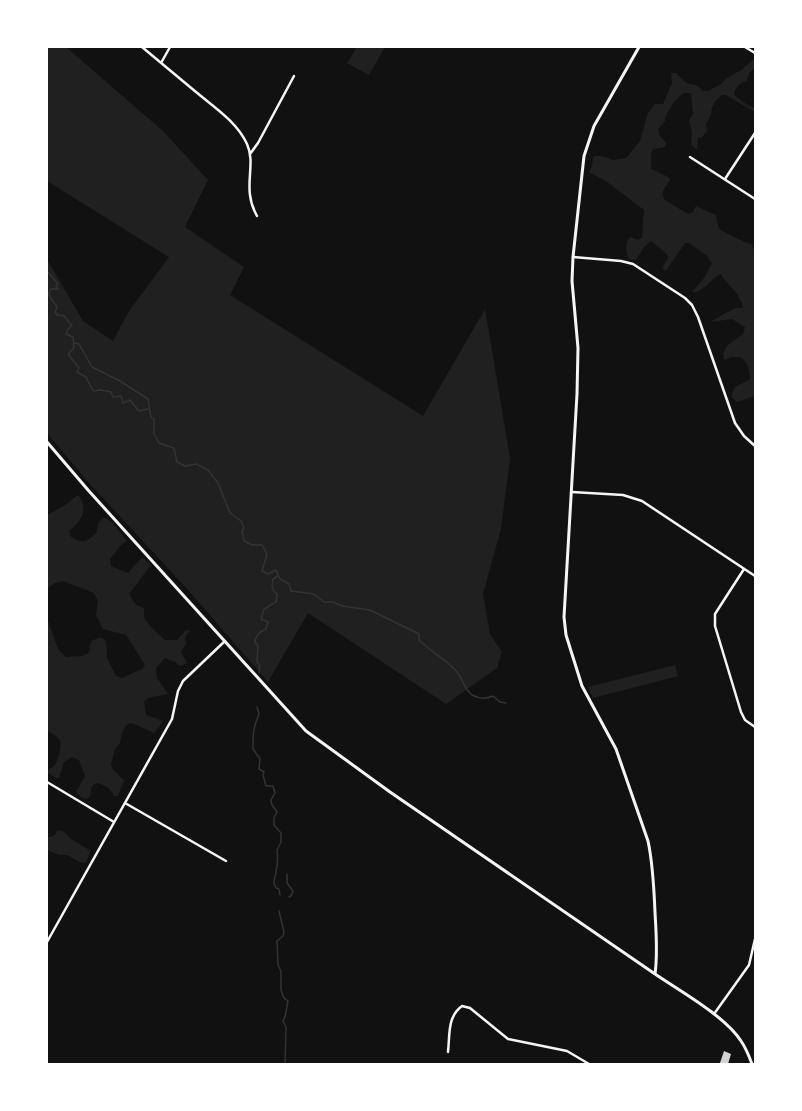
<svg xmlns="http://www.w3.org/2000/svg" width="802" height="1111" font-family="Roboto,sans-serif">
	<rect width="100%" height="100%" fill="#111"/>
	<path fill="#202020" d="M47 47H66L163 131 208 180 185 227 244 267 230 295 423 416 485 309 510 458 501 529 483 594 490 634 502 652 497 668 446 704 308 613 268 682 189 591 88 482 47 433V259L83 321 113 341 129 311 169 257 47 181Z
		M357 47H385L369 75 347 63Z
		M754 59 755 68 749 73 747 81C740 82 735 88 734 95L746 104 755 108V112L726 95H722C707 107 715 112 706 124L707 131 702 137 698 138 697 150 691 145 692 132 689 120 693 114 691 93H683L674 102 666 115 665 121 658 129 660 136 666 143 665 147 653 149 651 154V169C656 171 668 176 670 179 668 187 658 191 665 200L688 214 693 212 696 206 716 215 719 229C727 233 744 243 751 244L755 251V396L737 402 732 397C732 384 742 385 750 379 750 370 748 362 740 357H732L724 360C721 346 733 342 743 334L745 327 732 319 710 322 735 308H743L742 303 737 294 720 274C711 279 703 293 692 292L704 278 712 263 706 255 689 243H685L666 271 662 268 668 258 667 254 651 241 644 247 636 260 629 259C625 252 625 243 630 237L638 240 642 238 644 210 607 182 589 172 592 166 593 158 595 156H602L613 160 626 158 640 141 648 113 655 104H663L672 83 671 73H676L686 83 698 86 703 91H708L721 84 727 78 741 70Z
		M78 495C89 509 82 521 69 531L70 536C83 544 86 543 97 532L98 523 104 517 113 523 127 541 121 545 110 559 111 566 128 573 142 557 151 565 129 594 136 605 144 608V618L152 628 165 640H177L186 630 190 631 185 637 186 644 181 652 187 663 180 666 175 662 165 658 156 668 157 678 168 694 148 698 144 702 146 715 161 720 162 723 154 733 132 723 128 724 123 730 120 743 115 749 111 764 113 770 124 780 118 796H114C111 789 105 784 96 783L92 786 90 796 87 799 82 798 76 792 85 776 79 760 72 757 64 762 59 778H56L48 773C48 768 50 769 54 766 58 762 62 746 60 741 58 736 51 733 47 731V618L58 649 66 657 82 656 89 653 91 641 101 637 106 641 107 658 116 676 122 678 142 669 145 665 126 635 103 629 96 615 98 601 94 593 63 581 55 583 47 589V515L64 506Z
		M675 665 678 676 593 698 588 687Z
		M58 830 64 832 71 839 91 851 86 862 82 863 67 855H60L47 850V837L54 836Z"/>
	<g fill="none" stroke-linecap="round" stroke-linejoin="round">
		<path stroke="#333" stroke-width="1.5" d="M47 271 58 284 56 286 58 289H51C45 296 55 302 57 307L55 312 57 315 64 316 72 326 68 329 66 334 73 337 74 348 68 354 79 368 77 372 86 377 92 389 94 391 101 390 111 392 113 397 121 396 123 403 130 400 139 411 148 409
			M74 343 79 344 92 367 120 381 148 399 151 417 154 419V434L159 443 174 448 177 462 185 466 196 464 208 470 218 483 230 513 241 521 244 528 242 531 244 541 252 545H262L267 554 262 571 268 574 276 570 280 579 289 584 291 591 314 594 324 602H333L342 606 370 610 419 634V640C431 652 446 659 457 672 463 679 464 689 472 695 479 699 486 699 493 696L500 702 506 703
			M259 673 260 665 257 662 258 646 255 642C256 635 259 632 266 629L268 622 261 619 264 609 276 602 277 594C271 590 272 586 273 579L278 576
			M257 707 259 714C253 728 253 734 253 749L260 759 259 769 264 772 263 775 266 786H273L275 793 271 800 272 805 277 812 274 818V825L281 833V842L277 850C279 866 276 868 274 883L276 888 279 889 280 895
			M287 874V883L293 891 291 896 289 897
			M279 911 284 932 283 936 277 941 278 965 281 971V990L284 998 288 1001C286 1008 287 1015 283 1021L286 1027 285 1064"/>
	</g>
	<path fill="#d3d3d3" d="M724 1051 731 1054 728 1064 720 1063Z"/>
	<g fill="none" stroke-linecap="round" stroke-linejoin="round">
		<path stroke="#f5f5f5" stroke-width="2.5" d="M142 47C160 62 178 77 196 92 214 107 237 122 247 144 257 166 241 188 257 216
			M745 47 755 53
			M161 63 170 47
			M250 154 258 143 294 76
			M690 157 755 199
			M725 179 755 133
			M573 257 621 261 633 264 685 298 692 305 698 317 735 423 744 436 755 446
			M572 492 623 495 642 501 755 576
			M744 569 715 614V626L741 712 745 720 755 727
			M47 782 114 822
			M125 803 226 861
			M47 942 172 719 178 691 183 681 225 641
			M714 1014 749 965 755 939
			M448 1052C450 1035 447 1017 462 1006L470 1008 508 1039 567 1051 589 1064"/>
		<path stroke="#f5f5f5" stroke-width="3" d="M639 47 594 126 584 156 573 257 572 281 578 348 577 394 564 617 566 635 582 686 616 749 648 841C653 864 654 888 655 912 656 932 658 953 655 974 680 991 725 1016 741 1041 746 1048 749 1056 752 1064
			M47 442 88 490 306 731 390 792 655 974"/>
	</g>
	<rect width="802" height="1111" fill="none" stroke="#ffffff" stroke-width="96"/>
</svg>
